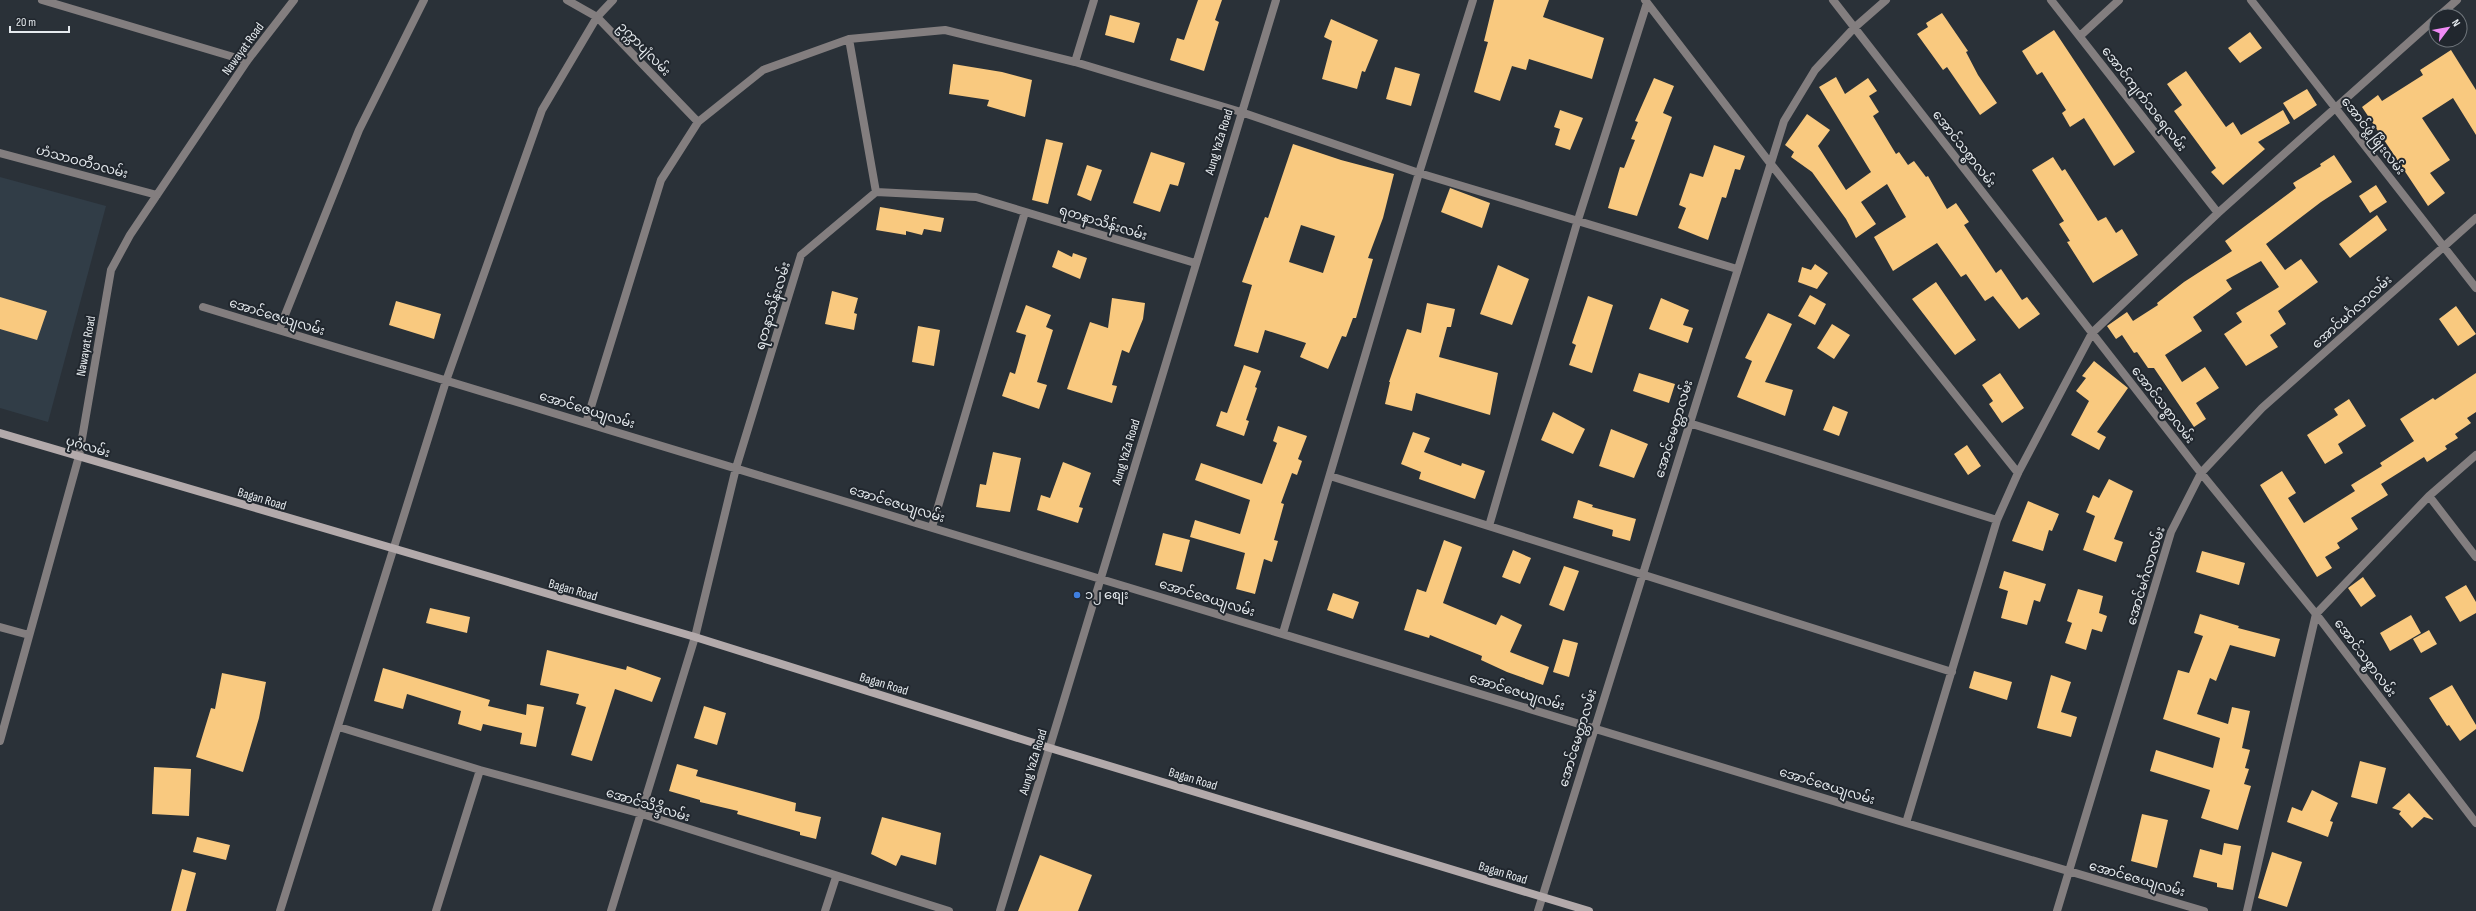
<svg xmlns="http://www.w3.org/2000/svg" width="2476" height="911" font-family="'Sofia Sans Condensed','Noto Sans Myanmar',sans-serif">
	<rect width="100%" height="100%" fill="#2a3138"/>
	<path fill="#313d47" d="M0 177 106 206 48 422 0 408Z"/>
	<path fill="#f9c97f" fill-rule="evenodd" d="M1198 0H1222L1215 20 1219 22 1204 71 1170 60 1177 38 1184 40Z
		M1494 0H1549L1543 17 1604 38 1592 79 1529 59 1526 70 1512 66 1500 101 1474 92 1488 42 1484 41Z
		M1942 13 1968 51 1966 52 1978 75 1997 103 1980 115 1947 67 1943 70 1917 34 1928 27 1926 23Z
		M1110 15 1140 23 1134 43 1105 35Z
		M1331 19 1378 40 1365 72 1362 71 1357 89 1322 79 1332 41 1324 37Z
		M2054 30 2135 152 2114 166 2084 118 2070 127 2062 113 2066 110 2042 72 2037 75 2022 51Z
		M2250 32 2262 48 2240 63 2228 48Z
		M2451 50 2476 90V135L2453 98 2422 118 2450 160 2430 173 2445 193 2428 206 2362 107 2378 95 2382 101 2423 75 2420 70Z
		M953 64 1002 72 1032 80 1025 117 987 106 989 100 949 94Z
		M1395 67 1420 74 1411 106 1386 99Z
		M2186 71 2226 127 2233 122 2241 135 2283 110 2290 123 2258 142 2265 149 2223 185 2211 172 2216 168 2174 111 2182 105 2167 84Z
		M1836 77 1845 94 1868 78 1877 91 1869 96 1879 112 1873 116 1896 154 1899 152 1908 165 1914 161 1926 177 1928 176 1947 209 1956 203 1969 222 1964 225 1996 273 2001 269 2022 300 2027 297 2040 314 2019 329 1993 296 1985 301 1966 274 1961 277 1937 243 1893 271 1874 237 1906 217 1887 184 1861 202 1876 224 1856 238 1846 219 1812 172 1791 157 1794 152 1785 145 1807 114 1830 130 1818 146 1846 190 1871 172 1819 87Z
		M1654 78 1674 86 1663 113 1672 117 1637 216 1608 208 1620 167 1624 168 1635 140 1631 139 1638 122 1635 121Z
		M2307 89 2317 105 2294 120 2283 103Z
		M1560 110 1583 118 1570 150 1555 145 1560 129 1554 127Z
		M1046 139 1063 143 1048 204 1032 200Z
		M1293 144 1341 160 1394 174 1383 218 1368 258 1373 259 1356 318H1353L1346 337 1342 336 1328 369 1300 357 1306 343 1265 330 1258 353 1234 346 1252 285 1242 282 1265 217 1268 218ZM1301 225 1335 236 1323 273 1289 262Z
		M1714 145 1745 156 1740 170 1735 169 1726 198 1722 197 1708 240 1678 228 1686 208 1679 205 1690 173 1703 177Z
		M1151 152 1185 163 1178 186 1170 184 1160 212 1133 203Z
		M2334 155 2352 182 2321 202 2266 244 2285 270 2301 259 2318 282 2278 311 2286 324 2270 335 2278 347 2246 366 2224 334 2242 322 2236 313 2279 287 2261 261 2226 280 2232 289 2193 317 2202 331 2165 355 2182 382 2205 367 2219 388 2196 403 2206 419 2194 427 2154 368H2148L2137 352 2134 353 2122 335 2116 339 2107 326 2127 312 2133 321 2158 305 2157 303 2184 282 2232 251 2225 241 2296 188 2293 183 2321 166 2320 164Z
		M2053 157 2062 171 2065 169 2098 221 2106 217 2116 233 2122 229 2138 255 2093 283 2067 242 2070 241 2059 224 2064 221 2032 170Z
		M1087 165 1102 170 1091 201 1077 195Z
		M2376 185 2387 202 2370 213 2359 196Z
		M1450 188 1490 203 1482 228 1441 212Z
		M880 207 944 218 941 232 924 229 922 235 906 231V235L876 230Z
		M2377 215 2387 230 2350 258 2339 244Z
		M1058 250 1072 257 1073 253 1087 258 1080 279 1052 267Z
		M1815 264 1828 273 1817 289 1798 282 1802 267 1811 270Z
		M1498 265 1529 279 1512 325 1480 314Z
		M1936 282 1976 340 1955 355 1912 299Z
		M832 291 858 298 854 313 857 314 854 330 825 324Z
		M1810 295 1826 304 1815 325 1798 316Z
		M1588 296 1613 305 1592 373 1569 365 1576 345 1572 343Z
		M0 297 47 311 37 340 0 329Z
		M1112 298 1145 303 1143 319 1129 353 1122 350 1112 385 1117 386 1112 403 1067 389 1090 322 1108 328Z
		M1661 298 1689 310 1683 325 1693 328 1688 343 1649 329Z
		M396 301 441 314 434 339 389 325Z
		M1427 303 1455 309 1451 327H1447L1439 357 1498 373 1490 415 1416 393 1412 411 1385 404 1390 382H1389L1407 329 1421 333Z
		M1026 305 1051 315 1046 327 1053 330 1037 382 1047 385 1039 409 1002 396 1010 372 1015 374 1026 335 1016 332Z
		M2456 306 2476 334 2458 346 2439 319Z
		M1768 313 1792 324 1765 382 1793 390 1785 416 1737 397 1752 361 1745 358Z
		M1832 324 1850 335 1834 359 1817 348Z
		M918 326 940 330 934 366 912 362Z
		M2094 361 2128 388 2097 432 2106 437 2099 450 2071 435 2089 401 2076 391 2086 378 2082 376Z
		M1244 365 1261 371 1255 387 1257 388 1246 420 1249 421 1244 436 1216 426 1221 411 1227 413Z
		M1639 373 1675 384 1669 403 1633 391Z
		M2000 373 2024 408 2002 423 1989 404 1993 401 1982 385Z
		M2476 373V412L2467 418 2471 423 2455 434 2458 438 2445 446 2447 449 2427 462 2424 457 2381 484 2388 495 2351 518 2358 529 2337 543 2340 548 2325 557 2332 568 2317 577 2260 485 2282 471 2296 493 2288 498 2304 523 2355 491 2351 485 2382 466 2380 463 2414 441 2400 419 2433 398 2435 400Z
		M2349 399 2366 426 2338 444 2343 453 2325 464 2307 435 2338 415 2334 409Z
		M1833 406 1848 412 1839 436 1823 430Z
		M1553 412 1585 429 1573 454 1541 440Z
		M1278 426 1307 436 1298 459 1302 461 1297 475 1292 473 1281 503 1284 504 1274 540 1278 541 1272 562 1264 559 1255 594 1236 589 1245 553 1190 537 1195 520 1240 534 1250 500 1195 480 1201 463 1262 484 1277 443 1273 441Z
		M1611 429 1648 444 1634 478 1599 466Z
		M1413 432 1430 438 1424 452 1461 466 1462 463 1485 471 1475 499 1419 479 1421 472 1401 464Z
		M1967 445 1981 466 1968 475 1954 454Z
		M993 452 1021 458 1010 512 976 507 980 484 986 485Z
		M1063 462 1091 473 1079 507 1083 508 1078 523 1037 510 1041 495 1050 498Z
		M2109 479 2133 491 2114 539 2123 542 2116 562 2083 550 2095 516 2086 512 2093 495 2099 498Z
		M1578 500 1593 505 1592 507 1636 519 1630 541 1612 536 1613 530 1573 518Z
		M2028 501 2059 514 2052 531 2049 530 2043 551 2012 541Z
		M1163 533 1190 540 1182 572 1155 565Z
		M1444 540 1462 547 1443 603 1496 625 1501 615 1522 625 1510 652 1549 667 1543 685 1507 672 1481 660 1482 656 1430 635 1429 638 1404 630 1417 589 1426 592Z
		M1513 550 1531 558 1520 584 1502 577Z
		M2202 551 2245 563 2239 585 2196 572Z
		M1564 566 1579 571 1564 611 1549 605Z
		M2004 571 2046 584 2040 602 2034 600 2027 625 2001 618 2008 591 1999 588Z
		M2363 577 2376 596 2361 607 2348 588Z
		M2466 585 2476 602V613L2460 622 2445 597Z
		M2078 589 2103 596 2099 613 2107 616 2102 632 2092 629 2086 650 2065 643 2072 623 2067 621Z
		M1333 593 1359 602 1353 619 1327 610Z
		M430 608 470 617 467 633 426 623Z
		M2200 614 2239 626 2238 628 2280 639 2275 657 2230 645 2216 681 2210 678 2197 714 2228 724 2232 707 2250 711 2242 748 2250 750 2245 768 2249 769 2244 784 2251 786 2238 830 2201 818 2210 790 2150 771 2156 750 2213 768 2220 738 2163 719 2178 670 2189 673 2203 636 2194 633Z
		M2411 615 2421 633 2390 651 2380 633Z
		M2429 630 2437 644 2421 653 2413 639Z
		M1563 639 1578 643 1569 677 1553 672Z
		M547 650 626 670 627 666 661 678 652 702 615 689 592 761 571 755 586 707 576 704 579 694 540 685Z
		M383 668 490 700 488 706 526 715 527 704 544 707 536 747 520 744 522 733 483 724 481 731 458 724 461 711 407 694 403 709 374 701Z
		M1974 671 2012 682 2007 700 1969 688Z
		M222 673 266 682 259 718 243 772 196 757 211 708 215 709Z
		M2051 675 2071 682 2061 712 2077 717 2071 737 2037 728Z
		M2452 685 2476 725V729L2460 741 2449 725 2447 726 2429 698Z
		M704 706 726 713 717 745 694 738Z
		M2360 761 2386 768 2377 804 2351 797Z
		M677 764 698 770 696 776 796 803 795 811 821 817 816 839 800 835V832L737 814 738 811 700 802V800L669 791Z
		M154 767 191 769 189 816 152 814Z
		M2312 790 2338 803 2330 821 2333 822 2328 837 2287 822 2292 807 2302 811Z
		M2409 793 2428 814 2434 820 2424 817 2412 828 2399 814 2401 811 2392 808Z
		M2142 814 2168 820 2157 868 2131 861Z
		M882 817 941 833 936 865 901 855 896 866 871 854Z
		M197 837 230 845 226 860 193 852Z
		M2224 843 2241 846 2233 890 2217 887V883L2193 877 2200 849 2222 855Z
		M2272 852 2302 862 2287 907 2258 898Z
		M1040 855 1092 875 1078 911H1018Z
		M182 869 196 873 186 911H171Z"/>
	<g fill="none" stroke-linecap="round" stroke-linejoin="round">
		<path stroke="#837e7f" stroke-width="8" d="M42 0 247 61
			M567 0 597 17 698 122
			M1645 0 1770 163 2018 473
			M1833 0 2201 473 2316 614 2476 823
			M2051 0 2218 213
			M2251 0 2476 288
			M2439 16 2457 0
			M2080 36 2119 0
			M849 39 876 192
			M1075 62 1094 0
			M0 153 157 195
			M203 307 1906 823 2204 911
			M279 330 359 130 424 0
			M586 423 661 180 698 122 763 70 849 39 945 30 1075 62 1241 112 1419 173 1737 269
			M1689 423 1997 520
			M1330 476 1952 672
			M2429 496 2476 557
			M1489 526 1577 223 1647 3
			M932 527 1025 212
			M0 627 29 635
			M1283 633 1419 173 1473 0
			M339 727 480 770 642 814 949 911
			M0 741 79 456 111 270 130 235 247 61 294 0
			M1906 823 1997 520 2018 473 2092 333 2218 213 2436 18
			M280 911 446 381 542 110 597 17 613 0
			M436 911 480 770
			M611 911 695 637 736 468 801 255 876 192 976 197 1195 263
			M825 911 836 877
			M1000 911 1276 0
			M1538 911 1784 121 1815 70 1854 28 1886 0
			M2057 911 2171 532 2201 473 2262 408 2476 218
			M2247 911 2316 614 2429 496 2476 455"/>
		<path stroke="#b3aaab" stroke-width="8" d="M0 433 695 637 1050 748 1589 911"/>
	</g>
	<circle fill="#3f7fe0" stroke="#21272e" stroke-width="1.5" cx="1077" cy="595" r="4"/>
	<g text-anchor="middle" dominant-baseline="central" stroke-width="4" stroke-linejoin="round" paint-order="stroke">
		<g font-size="13" fill="#e5eaee" stroke="#21272e">
			<text transform="translate(243 49) rotate(-54)">Nawayat Road</text>
			<text transform="translate(644 49) rotate(46)">ဥက္ကာပျံလမ်း</text>
			<text transform="translate(2144 99) rotate(52)">အောင်ကျက်သရေလမ်း</text>
			<text transform="translate(2373 136) rotate(52)">အောင်ဖွံ့ဖြိုးလမ်း</text>
			<text transform="translate(1219 142) rotate(-73)">Aung YaZa Road</text>
			<text transform="translate(1964 149) rotate(52)">အောင်သစ္စာလမ်း</text>
			<text transform="translate(82 162) rotate(15)">ဟံသာဝတီ၁လမ်း</text>
			<text transform="translate(1103 223) rotate(17)">ရတနာသိန်းလမ်း</text>
			<text transform="translate(773 306) rotate(-73)">ရတနာသိန်းလမ်း</text>
			<text transform="translate(2352 312) rotate(-42)">အောင်မင်္ဂလာလမ်း</text>
			<text transform="translate(277 317) rotate(17)">အောင်ဇေယျလမ်း</text>
			<text transform="translate(86 346) rotate(-80)">Nawayat Road</text>
			<text transform="translate(2163 405) rotate(52)">အောင်သစ္စာလမ်း</text>
			<text transform="translate(587 410) rotate(17)">အောင်ဇေယျလမ်း</text>
			<text transform="translate(1674 429) rotate(-73)">အောင်မေတ္တာလမ်း</text>
			<text transform="translate(88 447) rotate(17)">ပုဂံလမ်း</text>
			<text transform="translate(1126 452) rotate(-73)">Aung YaZa Road</text>
			<text transform="translate(262 499) rotate(17)">Bagan Road</text>
			<text transform="translate(897 504) rotate(17)">အောင်ဇေယျလမ်း</text>
			<text transform="translate(2146 576) rotate(-73)">အောင်မင်္ဂလာလမ်း</text>
			<text transform="translate(573 590) rotate(16)">Bagan Road</text>
			<text transform="translate(1207 598) rotate(17)">အောင်ဇေယျလမ်း</text>
			<text transform="translate(2365 658) rotate(53)">အောင်သစ္စာလမ်း</text>
			<text transform="translate(884 684) rotate(17)">Bagan Road</text>
			<text transform="translate(1517 692) rotate(17)">အောင်ဇေယျလမ်း</text>
			<text transform="translate(1578 738) rotate(-73)">အောင်မေတ္တာလမ်း</text>
			<text transform="translate(1033 762) rotate(-73)">Aung YaZa Road</text>
			<text transform="translate(1193 779) rotate(17)">Bagan Road</text>
			<text transform="translate(1827 786) rotate(17)">အောင်ဇေယျလမ်း</text>
			<text transform="translate(648 805) rotate(17)">အောင်သိဒ္ဒိလမ်း</text>
			<text transform="translate(1503 873) rotate(17)">Bagan Road</text>
			<text transform="translate(2137 879) rotate(16)">အောင်ဇေယျလမ်း</text>
		</g>
		<g font-size="13" fill="#e5eaee" stroke="#21272e" text-anchor="start">
			<text x="1085" y="595">၁၂ စျေး</text>
		</g>
	</g>
	<g transform="translate(2448 28) rotate(58)"><circle r="19" fill="#21272e" stroke="#6f757b"/>
	<path d="M0-3L7 15L0 10L-7 15Z" fill="#f08bf6"/>
	<text y="-6" font-size="11" font-weight="bold" text-anchor="middle" fill="#e5eaee">N</text>
	</g>
	<path d="M10 26v6h59v-6" fill="none" stroke="#e5eaee" stroke-width="2"/>
	<text x="16" y="26" font-size="12" fill="#e5eaee" stroke="#21272e" stroke-width="3" paint-order="stroke">20 m</text>
</svg>
